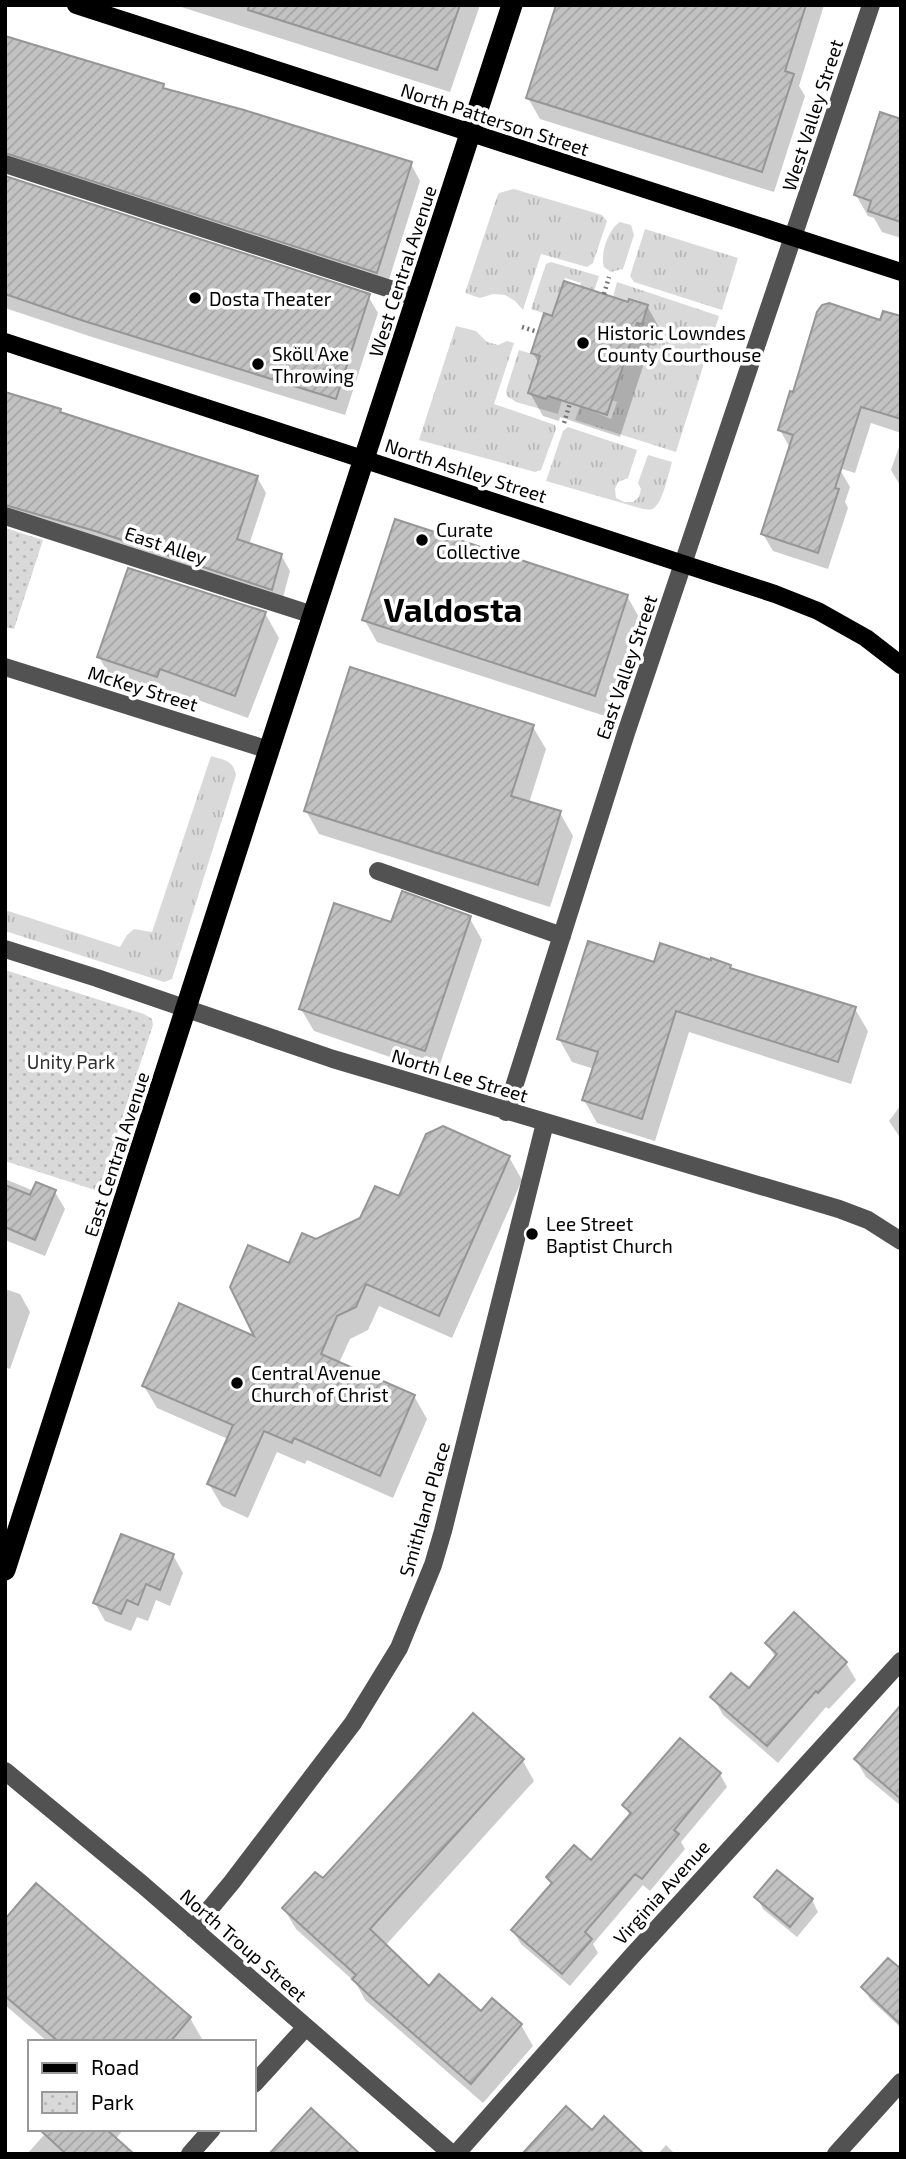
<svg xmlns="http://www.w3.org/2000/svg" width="906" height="2159" font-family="'Exo 2',sans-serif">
	<defs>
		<pattern id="grass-tufts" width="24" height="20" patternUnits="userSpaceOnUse" patternTransform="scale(1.75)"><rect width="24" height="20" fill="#d9d9d9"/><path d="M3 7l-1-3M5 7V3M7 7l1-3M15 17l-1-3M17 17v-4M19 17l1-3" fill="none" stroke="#b8b8b8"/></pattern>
		<pattern id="park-dots" width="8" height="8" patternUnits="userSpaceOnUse" patternTransform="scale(1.75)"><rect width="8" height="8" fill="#d9d9d9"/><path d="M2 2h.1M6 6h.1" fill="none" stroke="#b8b8b8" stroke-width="1.8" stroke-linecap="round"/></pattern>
		<pattern id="building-hatch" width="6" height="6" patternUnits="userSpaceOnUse" patternTransform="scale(1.75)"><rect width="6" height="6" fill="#c2c2c2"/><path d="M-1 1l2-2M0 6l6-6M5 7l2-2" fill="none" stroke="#a5a5a5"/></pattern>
	</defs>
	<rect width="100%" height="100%" fill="#fff"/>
	<path fill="url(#grass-tufts)" d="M514 189 602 215 607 221 593 263 587 267 541 254 523 310 515 301 505 295 493 294 480 298 465 293 497 197 499 193Z
		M620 222 631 225 634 235 623 269 611 272 604 267C600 255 608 229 620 222Z
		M645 229 738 258 722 310 634 282 630 276Z
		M551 262 599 276 594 291 580 286 581 283 565 278 558 297 561 298 555 317 531 309 546 264Z
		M617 282 719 316 676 452 575 420 580 406 611 419 617 402 612 400 637 323 642 324 648 305 630 299 628 301 613 297Z
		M456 326 476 331 487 342 498 345 507 341 514 343 494 404 555 425 556 429 541 470 535 472 419 440Z
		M519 350 542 357 528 393 546 399 548 396 562 400 558 414 516 402 507 396 506 391Z
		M568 427 637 450 628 478 618 482 615 489 616 498 624 502H633L639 497 641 489 638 483 648 455 672 462C669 472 663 501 655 507 651 511 648 509 643 509L546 481 563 431Z
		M211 756C224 760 233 760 236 775L172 979 164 982 5 931V910L120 947 127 935 134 929 152 932Z"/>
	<path fill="url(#park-dots)" d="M5 528 43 540 14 629 5 627Z
		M5 970 144 1014 152 1019 153 1025 98 1191 5 1161Z"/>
	<path fill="#0003" d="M175 5H480L450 92Z
		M557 5H824L799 86 805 96 774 192 540 119 528 98Z
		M5 37 163 86 165 90 411 164 420 181 386 289 7 172 5 175Z
		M901 121V238L882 232 874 218 868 216 856 195Z
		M5 178 368 296 378 313 345 415 95 338 5 308Z
		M647 306 660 329 655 346 650 345 620 437 560 417 559 421 543 416 530 393 539 364 533 353 553 318Z
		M901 318V433L871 423 855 473 839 468 850 487 845 502 848 508 828 569 773 551 763 534 790 448 780 430 881 323Z
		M5 393 59 411 61 414 257 477 266 493 249 545 281 555 290 571 281 605 5 523Z
		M901 441V487L891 470Z
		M129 570 266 615 279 638 248 718 173 691 170 699 112 680 99 657Z
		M627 596 640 619 608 717 377 642 364 619Z
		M533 727 546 749 529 803 560 813 573 836 550 907 319 834 306 811Z
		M469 917 482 940 437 1073 314 1031 301 1009 392 924Z
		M655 964 730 966 732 970 855 1009 868 1031 851 1084 689 1032 655 1141 597 1123 584 1100 594 1069 572 1062 559 1039Z
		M901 1105V1139L889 1121Z
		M509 1157 522 1180 452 1338 379 1306 368 1330 350 1339 339 1363 414 1396 427 1419 393 1498 307 1460 305 1464 277 1452 248 1518 222 1506 209 1484 228 1439 157 1408 144 1386 258 1340 290 1266 316 1241 400 1198Z
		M5 1179 34 1191 55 1192 65 1209 45 1256 5 1240Z
		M5 1289 20 1294 30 1312 10 1369 5 1367Z
		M173 1555 183 1573 170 1606 156 1600 148 1621 137 1617 131 1631 105 1621 95 1603Z
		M767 1644 846 1663 856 1680 829 1709 826 1707 778 1763 723 1715 713 1697 749 1690 776 1658Z
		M901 1724V1806L866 1777 856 1760Z
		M523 1761 534 1781 385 1946 429 1988 481 2014 493 2001 521 2025 533 2046 483 2103 365 2000 356 1983 296 1929 284 1909 323 1881Z
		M720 1774 727 1787 681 1842 685 1849 650 1891 643 1885 593 1944 598 1953 570 1986 521 1944 513 1931 553 1886 548 1878 591 1862 630 1816 624 1805Z
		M36 1886 190 2018 202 2039 199 2042H48L5 2005V1921Z
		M757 1897 812 1900 818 1912 797 1937 763 1909Z
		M901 1972V2028L870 1999 863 1987Z
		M43 2129H124L113 2142 120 2154H27L44 2135Z
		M666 2145 675 2154H658Z"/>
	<path fill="url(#building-hatch)" stroke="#969696" stroke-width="2" d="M249 5H460L437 70 248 10Z
		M556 5H806L785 71 794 74 762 172 526 98Z
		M5 36 164 84 163 88 244 110 412 162 377 273 5 153Z
		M880 112 901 119V222L868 211 871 201 854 195Z
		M5 176 370 294 336 399 84 321 5 294Z
		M564 281 628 302 629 299 648 305 642 324 637 323 607 415 548 396 546 399 528 393 540 356 531 353 544 313 552 316Z
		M829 303 880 320 883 311 901 316V419L861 407 835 488 839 489 818 553 761 534 793 435 778 430 790 391 793 392 817 312 822 305Z
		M5 392 61 409 60 412 258 476 237 539 282 554 272 590 95 531 5 505Z
		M395 519 628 595 595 696 362 620Z
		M128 568 266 612 235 696 160 669 157 677 97 657Z
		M350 667 534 725 511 796 561 811 538 885 304 811Z
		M402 891 471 916 425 1051 299 1009 334 903 391 922Z
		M588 941 654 962 660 943 711 960V958L731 965 730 968 856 1007 838 1062 676 1011 642 1119 582 1100 598 1052 557 1039Z
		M443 1126 510 1156 439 1316 366 1284 356 1307 337 1316 321 1354 415 1395 380 1476 294 1438 292 1443 264 1431 235 1496 207 1484 233 1425 142 1386 179 1303 254 1336 230 1287 248 1245 289 1263 302 1233 316 1239 360 1218 375 1186 399 1196 426 1134Z
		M36 1182 56 1190 35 1240 5 1227V1185L30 1195Z
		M121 1534 174 1554 160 1590 146 1584 138 1605 127 1600 121 1614 93 1603Z
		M794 1612 847 1662 818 1693 816 1691 767 1746 710 1697 731 1673 749 1688 777 1654 765 1643Z
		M901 1705V1799L854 1759Z
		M473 1713 524 1759 370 1929 429 1986 439 1974 481 2011 492 1998 522 2024 471 2084 371 1997 352 1979 356 1975 282 1908 315 1872 323 1878Z
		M680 1738 721 1773 674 1830 679 1834 642 1879 635 1874 585 1932 592 1939 562 1974 511 1930 552 1883 546 1877 574 1845 591 1860 631 1813 622 1805Z
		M777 1870 813 1899 790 1927 754 1897Z
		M36 1883 191 2017 170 2042H59L5 1996V1919Z
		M888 1958 901 1969V2025L861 1987Z
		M566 2106 592 2130 604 2116 644 2154H522Z
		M311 2108 360 2154H269Z
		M39 2129H106L134 2154H66Z"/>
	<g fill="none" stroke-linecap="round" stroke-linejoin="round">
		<path stroke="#747474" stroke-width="4.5" stroke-dasharray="2 3.5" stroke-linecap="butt" d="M604 294 609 277
			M522 327 538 332
			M564 423 570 403"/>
		<path stroke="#525252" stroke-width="18" d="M5 164 418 298
			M5 516 313 615
			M5 667 269 750
			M378 871 562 936
			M5 949 97 978 333 1059 839 1209 868 1220 901 1241
			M506 1112 626 733 871 5
			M5 1771 143 1885 452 2154
			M193 1929 232 1882 353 1723 399 1648 433 1565 443 1531 545 1123
			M254 2084 306 2027
			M190 2154 212 2129
			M456 2154 632 1956 901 1661
			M836 2154 901 2082"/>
		<path stroke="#000" stroke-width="18" d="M76 5 901 272
			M5 342 775 594 818 611 866 638 901 665"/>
		<path stroke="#000" stroke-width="21" d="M5 1570 269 750 512 5"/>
	</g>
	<g fill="#000" stroke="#fff" stroke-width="2.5">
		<circle cx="195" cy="298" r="7"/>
		<circle cx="583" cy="343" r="7"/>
		<circle cx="258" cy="364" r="7"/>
		<circle cx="422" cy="540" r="7"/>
		<circle cx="532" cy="1234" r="7"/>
		<circle cx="237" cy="1383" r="7"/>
	</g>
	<g text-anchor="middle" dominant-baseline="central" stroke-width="7" stroke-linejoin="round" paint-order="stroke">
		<g font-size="19" fill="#000" stroke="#fff">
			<text transform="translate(812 115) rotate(-72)">West Valley Street</text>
			<text transform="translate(495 119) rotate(18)">North Patterson Street</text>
			<text transform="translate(402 271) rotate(-72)">West Central Avenue</text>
			<text transform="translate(466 470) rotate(18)">North Ashley Street</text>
			<text transform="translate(166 545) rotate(18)">East Alley</text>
			<text transform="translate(626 667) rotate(-71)">East Valley Street</text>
			<text transform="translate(143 688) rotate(17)">McKey Street</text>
			<text transform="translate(460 1075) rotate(17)">North Lee Street</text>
			<text transform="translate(116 1154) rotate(-72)">East Central Avenue</text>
			<text transform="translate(424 1509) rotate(-74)">Smithland Place</text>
			<text transform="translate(661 1892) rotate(-48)">Virginia Avenue</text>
			<text transform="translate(244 1945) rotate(41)">North Troup Street</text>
		</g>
		<g font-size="19" fill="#000" stroke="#fff" text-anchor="start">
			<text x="209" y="298">Dosta Theater</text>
			<text x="597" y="332">Historic Lowndes<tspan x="597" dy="22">County Courthouse</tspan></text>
			<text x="272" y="353">Sköll Axe<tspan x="272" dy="22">Throwing</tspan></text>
			<text x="436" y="529">Curate<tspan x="436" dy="22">Collective</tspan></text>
			<text x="546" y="1223">Lee Street<tspan x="546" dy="22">Baptist Church</tspan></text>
			<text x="251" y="1372">Central Avenue<tspan x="251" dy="22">Church of Christ</tspan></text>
		</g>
		<g font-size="19" fill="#303030" stroke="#fff">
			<text x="71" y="1061">Unity Park</text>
		</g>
		<g font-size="33" font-weight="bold" fill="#000" stroke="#fff">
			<text x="453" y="609">Valdosta</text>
		</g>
	</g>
	<rect width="906" height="2159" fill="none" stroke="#000000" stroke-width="14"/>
	<rect x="28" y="2040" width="228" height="91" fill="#ffffff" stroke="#999999" stroke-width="2"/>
	<rect x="42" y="2063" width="35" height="10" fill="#000000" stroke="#999999" stroke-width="2"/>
	<text x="91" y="2075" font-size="21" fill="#000000">Road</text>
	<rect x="42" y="2092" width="35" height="21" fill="url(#park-dots)" stroke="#999999" stroke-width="2"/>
	<text x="91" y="2110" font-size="21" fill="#000000">Park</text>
</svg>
